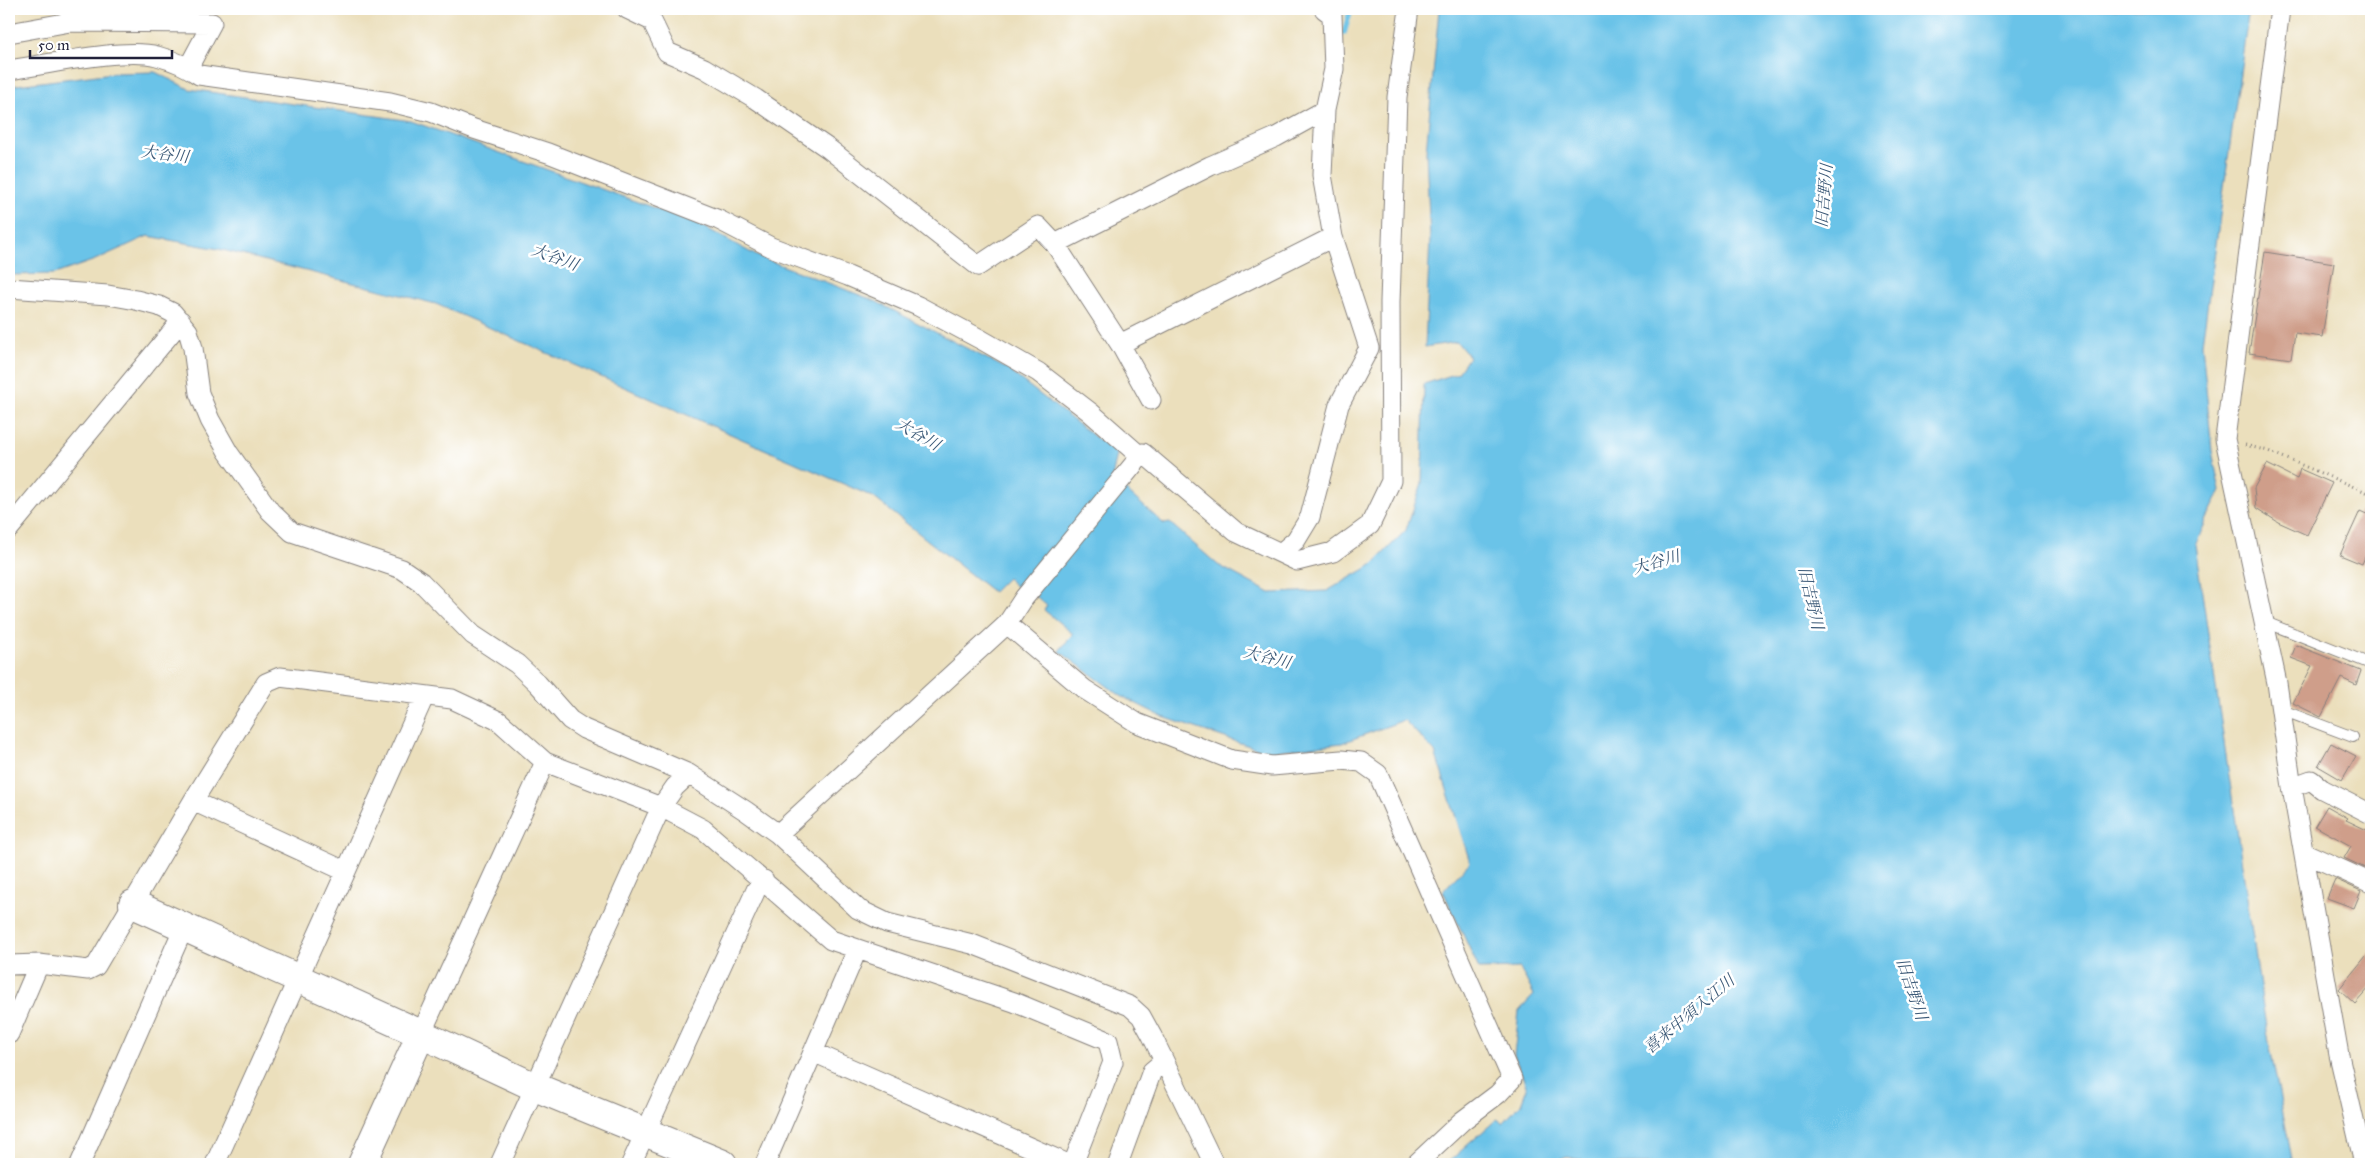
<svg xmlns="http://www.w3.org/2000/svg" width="2380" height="1173" font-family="'IM FELL Great Primer','Noto Serif JP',serif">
	<rect width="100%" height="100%" fill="#fff"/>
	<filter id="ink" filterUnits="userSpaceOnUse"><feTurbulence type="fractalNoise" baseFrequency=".02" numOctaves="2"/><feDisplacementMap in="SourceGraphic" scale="10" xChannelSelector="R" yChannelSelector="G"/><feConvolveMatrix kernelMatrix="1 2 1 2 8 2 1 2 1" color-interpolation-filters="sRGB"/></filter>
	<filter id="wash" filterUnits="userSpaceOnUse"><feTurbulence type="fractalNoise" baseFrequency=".0096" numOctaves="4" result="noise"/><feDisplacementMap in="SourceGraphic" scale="20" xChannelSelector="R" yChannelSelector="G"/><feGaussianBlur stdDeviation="1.12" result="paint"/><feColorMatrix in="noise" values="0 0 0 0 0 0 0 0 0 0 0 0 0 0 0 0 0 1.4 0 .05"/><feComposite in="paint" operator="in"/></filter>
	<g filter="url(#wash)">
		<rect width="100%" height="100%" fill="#ebdfbc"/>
		<path fill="#6bc3e8" stroke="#467292" d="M1439 9H2249L2202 344 2212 451 2220 491 2195 545 2266 1027 2293 1164H1586L1582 1160 1567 1157 1549 1164H1446L1497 1119 1503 1123 1521 1104 1527 1088 1514 1055 1519 1011 1534 995 1520 968 1479 969 1443 891 1470 862 1435 752 1404 720 1342 743 1267 752 1163 717 1121 696 1059 651 1073 634 1044 610 1047 606 1025 586 1020 590 1007 578 993 592 873 497 436 304 219 249 148 236 95 260 55 274 9 275V86L113 73 155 72 189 89 411 121 699 224 757 256 873 300 1007 369 1117 454 1112 478 1164 524 1170 523 1218 565 1270 593 1327 591 1372 565 1406 530 1422 483 1424 384 1458 373 1469 357 1457 342 1425 347 1430 239 1426 152Z"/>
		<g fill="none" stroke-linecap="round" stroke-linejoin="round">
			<path stroke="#6bc3e8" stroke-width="5.5" d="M1344 33 1351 9"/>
		</g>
		<g id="blocks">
			<path fill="#cf9e8a" d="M2265 252 2334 263 2322 337 2295 333 2291 359 2249 353Z
				M2267 464 2297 479 2300 469 2332 483 2307 535 2278 522 2256 508 2254 488Z
				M2360 511 2371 516V543L2362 564 2340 555Z
				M2296 645 2361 671 2356 685 2341 678 2321 717 2293 703 2312 666 2291 658Z
				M2331 743 2356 756 2342 780 2318 766Z
				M2327 806 2348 818 2346 820 2371 832V855L2365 868 2344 858 2351 846 2315 826Z
				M2335 879 2361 891 2354 908 2327 898Z
				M2371 950V986L2355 1004 2339 989Z"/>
		</g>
	</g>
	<g filter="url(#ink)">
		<use href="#blocks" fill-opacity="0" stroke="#86807c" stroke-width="1"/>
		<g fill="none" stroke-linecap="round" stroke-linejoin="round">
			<g stroke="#86807c" stroke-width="12">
				<path id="lane" d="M2265 622 2371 664
					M2282 710 2353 737"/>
			</g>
			<g stroke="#86807c" stroke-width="21">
				<path id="street" d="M627 9 652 21 667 52 704 68 756 99 829 149 978 266 1038 226 1055 244
					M2280 9 2225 439 2277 683 2292 787 2339 1055 2364 1164
					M9 33 70 22 212 23 188 68
					M9 70C45 65 125 47 157 56 172 60 187 66 199 75L390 102 431 112 474 129 548 153 719 220 771 247 848 276 918 306 982 340 1038 372 1090 412 1140 456
					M9 288 108 295 136 300 159 306 173 313 188 331 193 348 199 393 210 420 228 452 270 511 292 532 402 569 421 582 473 635 517 664 538 684 570 720 584 729 689 774 746 811 778 834 858 909 887 923 972 944 1130 1006 1141 1016 1152 1036 1214 1164
					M1120 344 1055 244 1210 166 1276 137 1325 110
					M1151 400 1120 344 1333 237
					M9 529 181 321
					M1282 552 1296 540 1310 517 1339 405 1369 348 1333 237 1322 175 1325 110 1334 69 1332 15 1324 9
					M1007 624 1084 689 1137 723 1232 760 1272 766 1341 760 1361 762 1378 774 1512 1079 1498 1094 1462 1121 1416 1164
					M2292 787 2311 780 2322 789 2371 814
					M193 801 345 871
					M778 834 1007 624 1024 598 1143 453 1236 532 1297 561 1333 552 1370 525 1391 481 1390 302 1397 97 1409 9
					M2305 853 2371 883
					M9 965 39 964
					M9 1034 39 964 88 970 96 966 193 801 266 683 280 677 452 699 499 721 545 762 661 807 703 829 831 940 1014 1002 1108 1041 1113 1062 1073 1164
					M421 1034 545 762
					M813 1052 1068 1164
					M80 1164 184 927
					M215 1164 424 697
					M500 1164 661 807 675 787 689 774
					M631 1164 756 890 764 880
					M765 1164 857 950
					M1118 1164 1152 1071 1164 1061"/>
			</g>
			<g stroke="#86807c" stroke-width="30">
				<path id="secondary" d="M133 904 421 1034
					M362 1164 421 1034 535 1087 723 1164"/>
			</g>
			<path stroke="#86807c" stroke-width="3" stroke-dasharray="1 4" stroke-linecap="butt" d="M2245 445 2268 451 2371 494"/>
			<use href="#lane" stroke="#fff" stroke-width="10"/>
			<use href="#street" stroke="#fff" stroke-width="19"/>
			<use href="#secondary" stroke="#fff" stroke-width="28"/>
		</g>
	</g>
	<g text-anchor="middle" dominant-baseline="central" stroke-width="5" stroke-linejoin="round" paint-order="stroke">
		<g font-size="16" font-style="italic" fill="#3c5a78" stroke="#fff">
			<text transform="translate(165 154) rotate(7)">大谷川</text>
			<text transform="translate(1824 196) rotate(-85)">旧吉野川</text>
			<text transform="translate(555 257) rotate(20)">大谷川</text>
			<text transform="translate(918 434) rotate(30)">大谷川</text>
			<text transform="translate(1656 562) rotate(-16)">大谷川</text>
			<text transform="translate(1811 598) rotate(77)">旧吉野川</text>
			<text transform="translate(1267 657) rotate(14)">大谷川</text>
			<text transform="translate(1912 989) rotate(71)">旧吉野川</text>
			<text transform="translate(1689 1014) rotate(-40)">喜来中須入江川</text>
		</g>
	</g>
	<rect width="2380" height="1173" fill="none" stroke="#fff" stroke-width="30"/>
	<path d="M30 50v8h142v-8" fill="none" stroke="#22223b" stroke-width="2.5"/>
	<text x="38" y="50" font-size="15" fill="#22223b" stroke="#ffffff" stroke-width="4" paint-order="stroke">50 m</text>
</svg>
